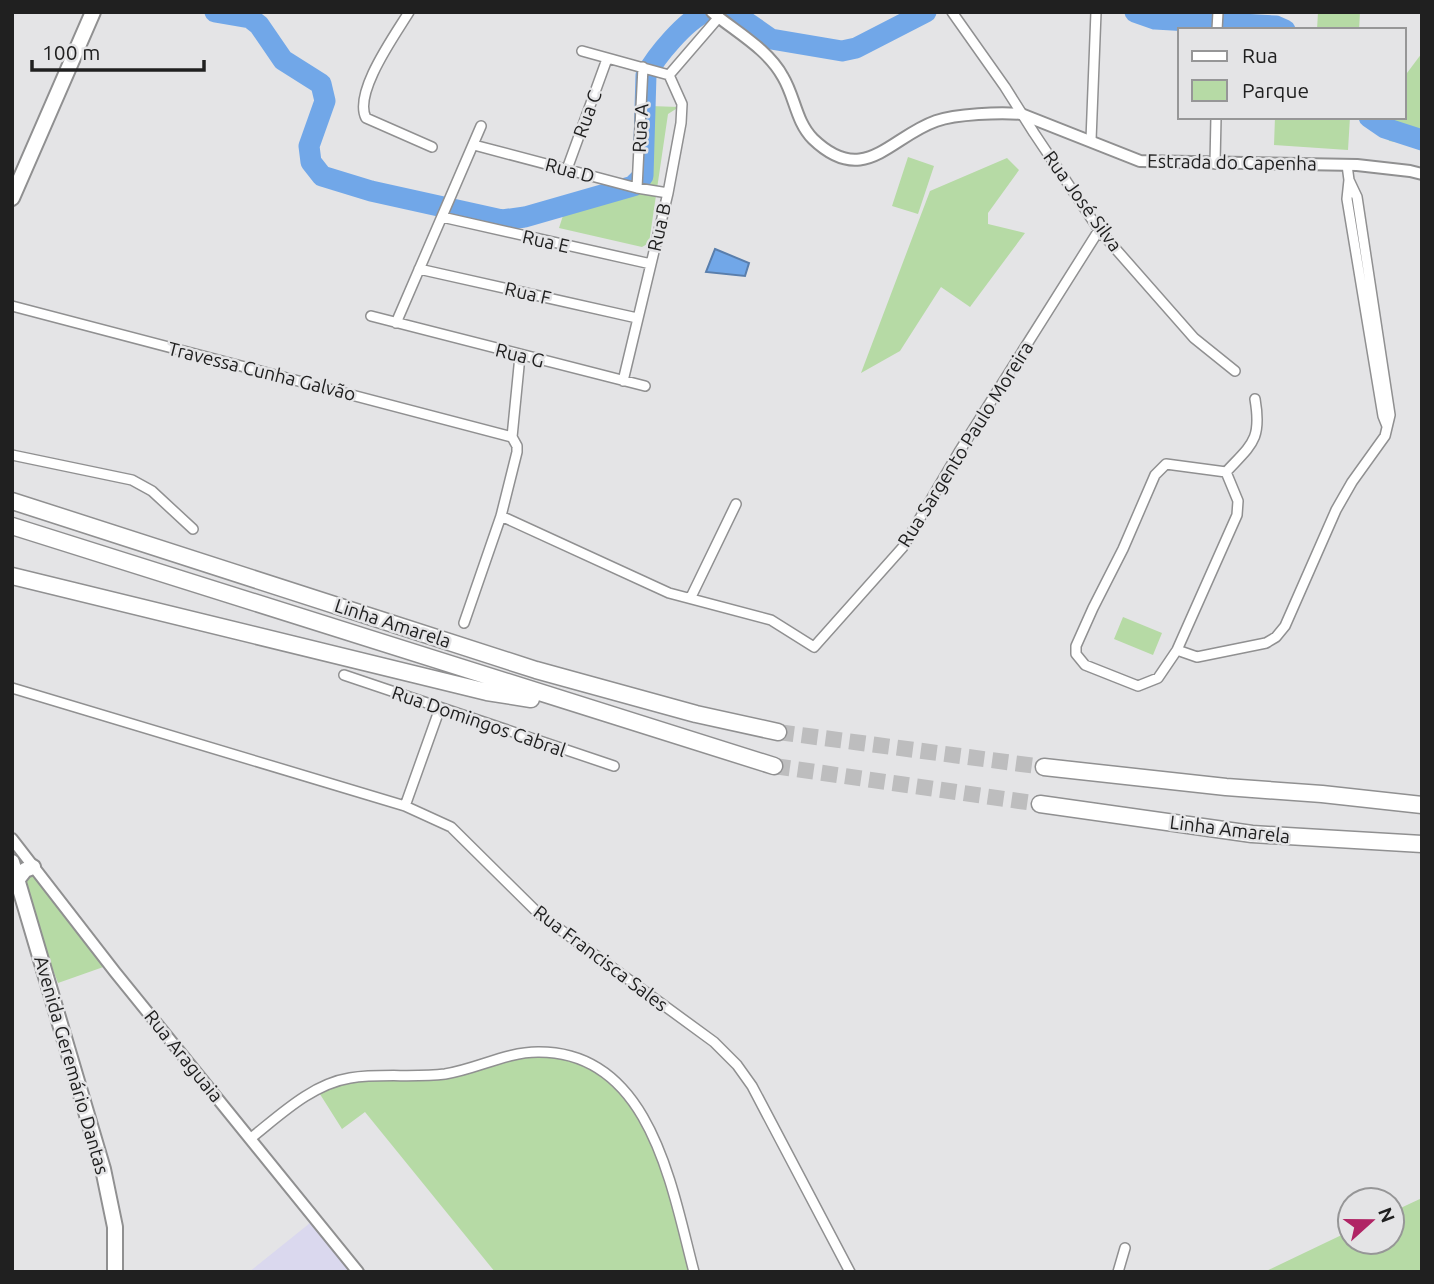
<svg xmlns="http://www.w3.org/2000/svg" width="1434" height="1284" font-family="Ubuntu,sans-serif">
	<rect width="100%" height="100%" fill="#e4e4e6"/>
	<path fill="#dad8ee" d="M315 1219 358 1272H249Z"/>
	<path fill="#b6daa5" d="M1318 12H1360L1359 30H1317Z
		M1422 53V146L1389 141 1387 126 1388 117H1404V77Z
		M650 106 679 107 668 114 649 243 642 247 559 228 568 200 576 192 604 194 640 182Z
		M1275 117H1350L1348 150 1274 145Z
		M908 157 934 166 918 214 892 206Z
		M1007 158 1019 170 988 213V224L1025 233 970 307 941 287 900 351 861 373 930 191Z
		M1123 617 1162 633 1153 655 1114 639Z
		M17 852 109 965 58 983 39 933Z
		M547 1052C560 1056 576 1059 587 1067 660 1113 669 1195 689 1272H495L365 1112 342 1129 318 1091 354 1078 443 1075Z
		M1422 1198V1272H1264L1350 1231V1242H1392V1212Z"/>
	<path fill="#71a7e8" stroke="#597eac" stroke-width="2" d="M715 249 749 263 745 276 706 272Z"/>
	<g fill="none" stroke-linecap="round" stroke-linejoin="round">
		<path stroke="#71a7e8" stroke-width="21" d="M215 12 250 18 259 25 283 60 321 84 325 101 309 146 311 162 322 176 371 191 502 220 525 217 633 186 643 176 646 75C656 56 686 20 706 12
			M728 12 735 14 771 39 842 51 856 48 926 12
			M1135 12 1155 19 1276 26 1285 30
			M1369 117 1385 128 1422 140"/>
		<path stroke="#bdbdbe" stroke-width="16" stroke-dasharray="16 8" stroke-linecap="butt" d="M778 732 1044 767
			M774 766 1040 804"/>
		<g stroke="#909091" stroke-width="12">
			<path id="minor" d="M409 12C395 35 353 93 366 118L432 147
				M952 12 1005 87 1034 133 1099 230 1194 338 1235 371
				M1217 30 1218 12
				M582 51 669 75
				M1091 140 1096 12
				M474 145 637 188 668 193
				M1215 164 1216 117
				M1347 165 1349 180 1347 199 1383 416 1387 426
				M567 169 607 59
				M637 188 643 67
				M442 217 651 264
				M419 269 637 318
				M12 306 512 437
				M371 316 645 386
				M396 323 481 126
				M623 381 668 193 681 123 682 104 669 75 719 17
				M12 455 132 480 152 491 193 529
				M1166 464 1226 472 1238 501 1237 515 1177 650 1158 678 1138 686 1085 665 1076 654V646L1093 608 1123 549 1155 475Z
				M1226 472C1252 444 1262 440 1255 399
				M501 516 669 593 771 620 814 647 903 547 959 452 1099 230
				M691 597 736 504
				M464 623 501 516 517 452V446L512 437 520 356
				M1177 650 1197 657 1266 643 1276 637 1285 626 1336 510 1352 482 1385 436 1390 415 1357 197 1349 180
				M344 675 614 766
				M12 688 405 806 451 827 539 914 714 1042 737 1065 752 1086 850 1272
				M405 806 440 708
				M251 1138C280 1115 312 1084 350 1078 381 1073 414 1078 445 1074 477 1069 506 1052 538 1052 651 1051 672 1189 694 1272
				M1118 1272 1125 1248"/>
		</g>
		<g stroke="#909091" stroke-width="14">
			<path id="tertiary" d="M712 12C736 32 768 49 783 77 795 97 796 122 813 139 864 188 890 137 936 121 956 114 1000 112 1021 114L1140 161 1357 165 1410 171 1422 174
				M12 839 115 972 358 1272"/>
		</g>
		<g stroke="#909091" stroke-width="18">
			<path id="primary" d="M12 198 93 12
				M12 862 103 1169 115 1227V1272
				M18 879 25 870 33 867"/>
		</g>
		<g stroke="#909091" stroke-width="19">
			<path id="motorway" d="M12 501 536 670 696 714 778 732
				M12 526 774 766
				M12 576 487 692 531 699
				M1044 767 1226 787 1322 794 1422 805
				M1040 804 1252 834 1422 844"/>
		</g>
		<use href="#minor" stroke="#fff" stroke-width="9"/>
		<use href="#tertiary" stroke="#fff" stroke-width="10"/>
		<use href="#primary" stroke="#fff" stroke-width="14"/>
		<use href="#motorway" stroke="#fff" stroke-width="16"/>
	</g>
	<g text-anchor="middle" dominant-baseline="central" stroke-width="5" stroke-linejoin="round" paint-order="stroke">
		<g font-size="19" fill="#202020" stroke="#e4e4e6">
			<text transform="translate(587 114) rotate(-70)">Rua C</text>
			<text transform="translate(640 128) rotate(-87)">Rua A</text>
			<text transform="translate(1232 162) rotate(1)">Estrada do Capenha</text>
			<text transform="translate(570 170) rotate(15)">Rua D</text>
			<text transform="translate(1083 201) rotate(54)">Rua José Silva</text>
			<text transform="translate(659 227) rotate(-77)">Rua B</text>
			<text transform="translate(546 241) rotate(13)">Rua E</text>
			<text transform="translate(528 293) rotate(13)">Rua F</text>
			<text transform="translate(520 355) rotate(14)">Rua G</text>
			<text transform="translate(262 371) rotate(14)">Travessa Cunha Galvão</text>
			<text transform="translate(965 444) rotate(-58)">Rua Sargento Paulo Moreira</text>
			<text transform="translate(393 623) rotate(18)">Linha Amarela</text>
			<text transform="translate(479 721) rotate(19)">Rua Domingos Cabral</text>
			<text transform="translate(1230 829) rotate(7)">Linha Amarela</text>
			<text transform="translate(601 958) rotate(37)">Rua Francisca Sales</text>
			<text transform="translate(184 1056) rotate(51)">Rua Araguaia</text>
			<text transform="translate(72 1065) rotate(74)">Avenida Geremário Dantas</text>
		</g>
	</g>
	<rect width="1434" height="1284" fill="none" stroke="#202020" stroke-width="28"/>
	<rect x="1178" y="28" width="228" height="91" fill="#e4e4e6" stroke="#969697" stroke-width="2"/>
	<rect x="1192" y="51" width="35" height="10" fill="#ffffff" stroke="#969697" stroke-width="2"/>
	<text x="1242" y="63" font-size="21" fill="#202020">Rua</text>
	<rect x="1192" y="80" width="35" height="21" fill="#b6daa5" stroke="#969697" stroke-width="2"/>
	<text x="1242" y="98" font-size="21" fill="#202020">Parque</text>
	<g transform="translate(1371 1221) rotate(69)"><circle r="33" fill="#e4e4e6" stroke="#969697" stroke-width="2"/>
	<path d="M0-5L12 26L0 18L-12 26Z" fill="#b02565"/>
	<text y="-10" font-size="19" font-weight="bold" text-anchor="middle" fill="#202020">N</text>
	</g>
	<path d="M32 60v10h172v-10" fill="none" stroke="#202020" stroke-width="3.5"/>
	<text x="42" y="60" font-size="21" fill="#202020" stroke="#e4e4e6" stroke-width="5" paint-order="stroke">100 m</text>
</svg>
